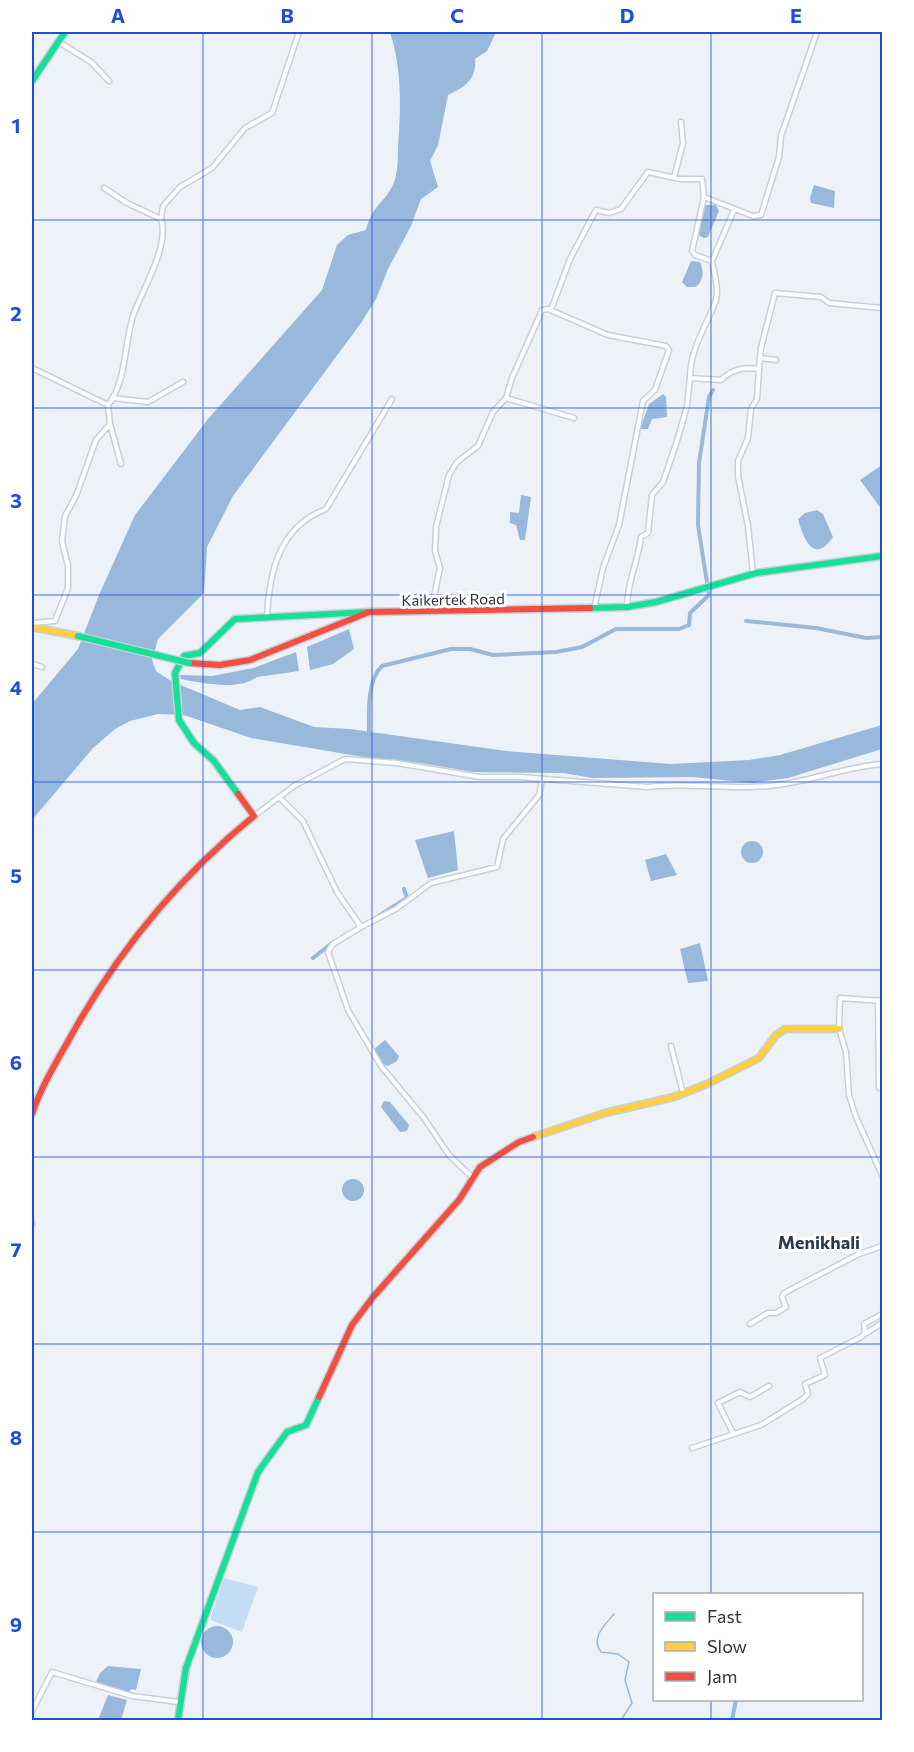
<svg xmlns="http://www.w3.org/2000/svg" width="914" height="1752" font-family="Commissioner,sans-serif">
	<rect width="100%" height="100%" fill="#edf2f8"/>
	<path fill="#c4dcf5" d="M224 1578 258 1587 242 1632 210 1620Z"/>
	<path fill="#98b9db" d="M390 32H496L487 51 475 59C477 79 465 87 448 95L438 145 430 161 438 187 421 199 411 226 388 269 376 299 361 323 233 496 207 547 204 593 158 639 152 660 156 671 171 681 240 710 260 707 314 727 350 729 506 751 671 764 749 760 780 755 882 725V749L788 778 752 783 692 777 593 778 563 773 473 772 421 763 369 758 251 738 184 715 158 714 130 721 115 729 93 748 32 820V704L78 649 99 595 135 515 208 419 322 290 337 245 348 235 366 230C372 206 382 205 392 187 398 176 398 158 398 146 401 107 402 70 390 32Z
		M814 185 835 191 834 208 811 203 810 198Z
		M704 205H716L719 211 708 237 704 238 698 235Z
		M691 261 700 262C704 270 704 283 695 287H687L682 282Z
		M663 394 666 397 667 417 652 419 648 429H640L649 404Z
		M882 465V510L860 480Z
		M521 495 531 497 525 540H520L516 525 510 523V512L519 513Z
		M817 510 823 514 833 537C813 566 803 537 798 519L805 513Z
		M349 629 354 649 333 664 310 670 307 647Z
		M296 652 299 671 257 677C238 691 203 683 181 679L180 675 212 676 253 668Z
		M454 831 458 870 428 878 415 840Z
		M741 852a11 11 0 1 1 22 0a11 11 0 1 1-22 0Z
		M666 854 677 875 651 881 645 860Z
		M700 943 708 981 688 983 680 949Z
		M385 1040 399 1056 397 1061 388 1066 384 1065 373 1050Z
		M384 1101 390 1102 409 1125 407 1131 400 1132 381 1107Z
		M342 1190a11 11 0 1 1 22 0a11 11 0 1 1-22 0Z
		M201 1642a16 16 0 1 1 32 0a16 16 0 1 1-32 0Z
		M108 1666 141 1669 136 1690 131 1689 129 1694 95 1684 100 1673Z
		M108 1695 127 1700 121 1720H98Z"/>
	<g fill="none" stroke-linecap="round" stroke-linejoin="round">
		<path stroke="#98b9db" stroke-width="1.5" d="M614 1614C605 1625 590 1638 601 1652L618 1654 629 1662 625 1680 632 1703 621 1720"/>
		<path stroke="#98b9db" stroke-width="4" d="M746 621 816 628 866 638 882 637
			M369 737C369 716 366 681 382 666L451 649H470L493 655 556 652 582 647 616 629H679L689 625 690 613 709 595 698 525 699 463 709 397 713 390
			M380 915 407 898 404 889
			M313 958 332 943
			M732 1720 736 1700"/>
		<g stroke="#c8d0d8" stroke-width="7">
			<path id="street" d="M59 42 91 62 109 81
				M674 178 683 143 681 122
				M161 219 163 206 180 187 212 168 245 128 272 113 299 32
				M712 261 734 210
				M551 310 570 259 596 210 609 213 621 209 648 172 680 179H702L704 197
				M760 358 776 360
				M32 368 108 405C127 380 124 345 133 316 142 290 170 246 161 219L127 203 104 188
				M759 369 761 348 775 293 821 297 829 303 882 308
				M113 398 148 402 183 382
				M506 398 574 418
				M110 424 121 464
				M753 573 748 526 738 476V461L748 438 751 409 757 399 759 369C744 367 732 369 721 380L690 378C690 350 705 328 715 303 720 290 714 274 712 261L695 255 692 251 704 197 753 216 761 215 779 157 781 136 817 32
				M627 607C627 582 638 562 641 537L648 533 652 495 663 482 677 441 687 406 690 378
				M431 611 440 568 435 551 436 527 449 475 457 462 478 446 493 412 506 398 512 378 540 315 542 310 548 309 608 335 666 346 669 350 655 390 643 401 619 525 603 568 594 609
				M267 618C269 572 279 527 326 509L392 399
				M32 623 55 621 68 588V566L62 541 65 516 76 496 96 440 110 424 108 405
				M32 664 42 667
				M279 797 303 821 337 892 361 927 333 944 328 952 348 1010 381 1066 424 1118 449 1155 473 1178
				M254 816 294 786 345 759 397 763 480 777H520L647 787C687 782 728 790 768 786 807 783 843 767 882 764
				M361 927 396 909 431 883 497 867 503 839 539 795 542 780
				M878 1000 879 1088
				M882 1001 840 998 839 1029 846 1052 849 1095 856 1117 882 1175
				M671 1046 683 1093
				M32 1223V1224
				M750 1324 768 1313H776L786 1307 782 1297 784 1293 859 1254 882 1246
				M865 1334 882 1323
				M733 1433 718 1403 740 1392 750 1397 769 1386
				M692 1448 761 1425 803 1399 808 1394 805 1384 825 1375 820 1358 861 1337 865 1333 864 1324 882 1314
				M32 1711 52 1672 132 1696 179 1702"/>
		</g>
		<g stroke="#c8d0d8" stroke-width="9">
			<path id="fast" d="M32 81 65 32
				M590 608 627 607 656 602 756 573 882 556
				M238 794 214 761 194 743 179 720 175 673 184 656 200 653 235 619 369 612
				M178 1720 186 1668 258 1472 287 1432 306 1425 319 1397"/>
		</g>
		<g stroke="#c8d0d8" stroke-width="9">
			<path id="slow" d="M32 627 78 636
				M533 1137 605 1113 674 1097 707 1084 759 1058 776 1035 785 1029H839"/>
		</g>
		<g stroke="#c8d0d8" stroke-width="9">
			<path id="jam" d="M189 663 220 665 250 660 369 612 590 608
				M32 1114C41 1087 57 1061 71 1036 118 951 178 878 254 816L238 794
				M319 1397 352 1325 373 1297 459 1200 480 1167 519 1142 533 1137"/>
		</g>
		<use href="#street" stroke="#fcfdfe" stroke-width="4"/>
		<use href="#fast" stroke="#16e098" stroke-width="6"/>
		<use href="#slow" stroke="#ffcf43" stroke-width="6"/>
		<use href="#jam" stroke="#f24e42" stroke-width="6"/>
		<g stroke="#c8d0d8" stroke-width="9" stroke-linecap="butt">
			<path id="fast-bridge" d="M78 636 189 663"/>
		</g>
		<use href="#fast-bridge" stroke="#16e098" stroke-width="6"/>
	</g>
	<path fill="none" stroke="#1d4ed8" stroke-width="1.5" stroke-opacity="0.55" d="M203 32V1720M372 32V1720M542 32V1720M711 32V1594M32 220H882M32 408H882M32 595H882M32 782H882M32 970H882M32 1157H882M32 1344H882M32 1532H882M711 1700V1720"/>
	<g text-anchor="middle" dominant-baseline="central" stroke-width="6" stroke-linejoin="round" paint-order="stroke">
		<g font-size="15" fill="#2c3640" stroke="#fff">
			<text transform="translate(453 599) rotate(-1)">Kaikertek Road</text>
		</g>
		<g font-size="18" font-weight="bold" fill="#273b50" stroke="#fff">
			<text x="819" y="1242">Menikhali</text>
		</g>
	</g>
	<rect width="914" height="1752" fill="none" stroke="#ffffff" stroke-width="66"/>
	<rect x="653" y="1593" width="210" height="108" fill="#ffffff" stroke="#abafb3" stroke-width="1.5"/>
	<rect x="665" y="1612" width="30" height="9" fill="#16e098" stroke="#abafb3" stroke-width="1.5"/>
	<text x="707" y="1623" font-size="18" fill="#2c3640">Fast</text>
	<rect x="665" y="1642" width="30" height="9" fill="#ffcf43" stroke="#abafb3" stroke-width="1.5"/>
	<text x="707" y="1653" font-size="18" fill="#2c3640">Slow</text>
	<rect x="665" y="1672" width="30" height="9" fill="#f24e42" stroke="#abafb3" stroke-width="1.5"/>
	<text x="707" y="1683" font-size="18" fill="#2c3640">Jam</text>
	<rect x="33" y="33" width="848" height="1686" fill="none" stroke="#1d4ed8" stroke-width="2"/>
	<g font-size="20" text-anchor="middle" font-weight="bold" fill="#1d4ed8">
		<text x="118" y="23">A</text>
		<text x="287" y="23">B</text>
		<text x="457" y="23">C</text>
		<text x="627" y="23">D</text>
		<text x="796" y="23">E</text>
		<text x="16" y="133">1</text>
		<text x="16" y="321">2</text>
		<text x="16" y="508">3</text>
		<text x="16" y="695">4</text>
		<text x="16" y="883">5</text>
		<text x="16" y="1070">6</text>
		<text x="16" y="1257">7</text>
		<text x="16" y="1445">8</text>
		<text x="16" y="1632">9</text>
	</g>
</svg>
